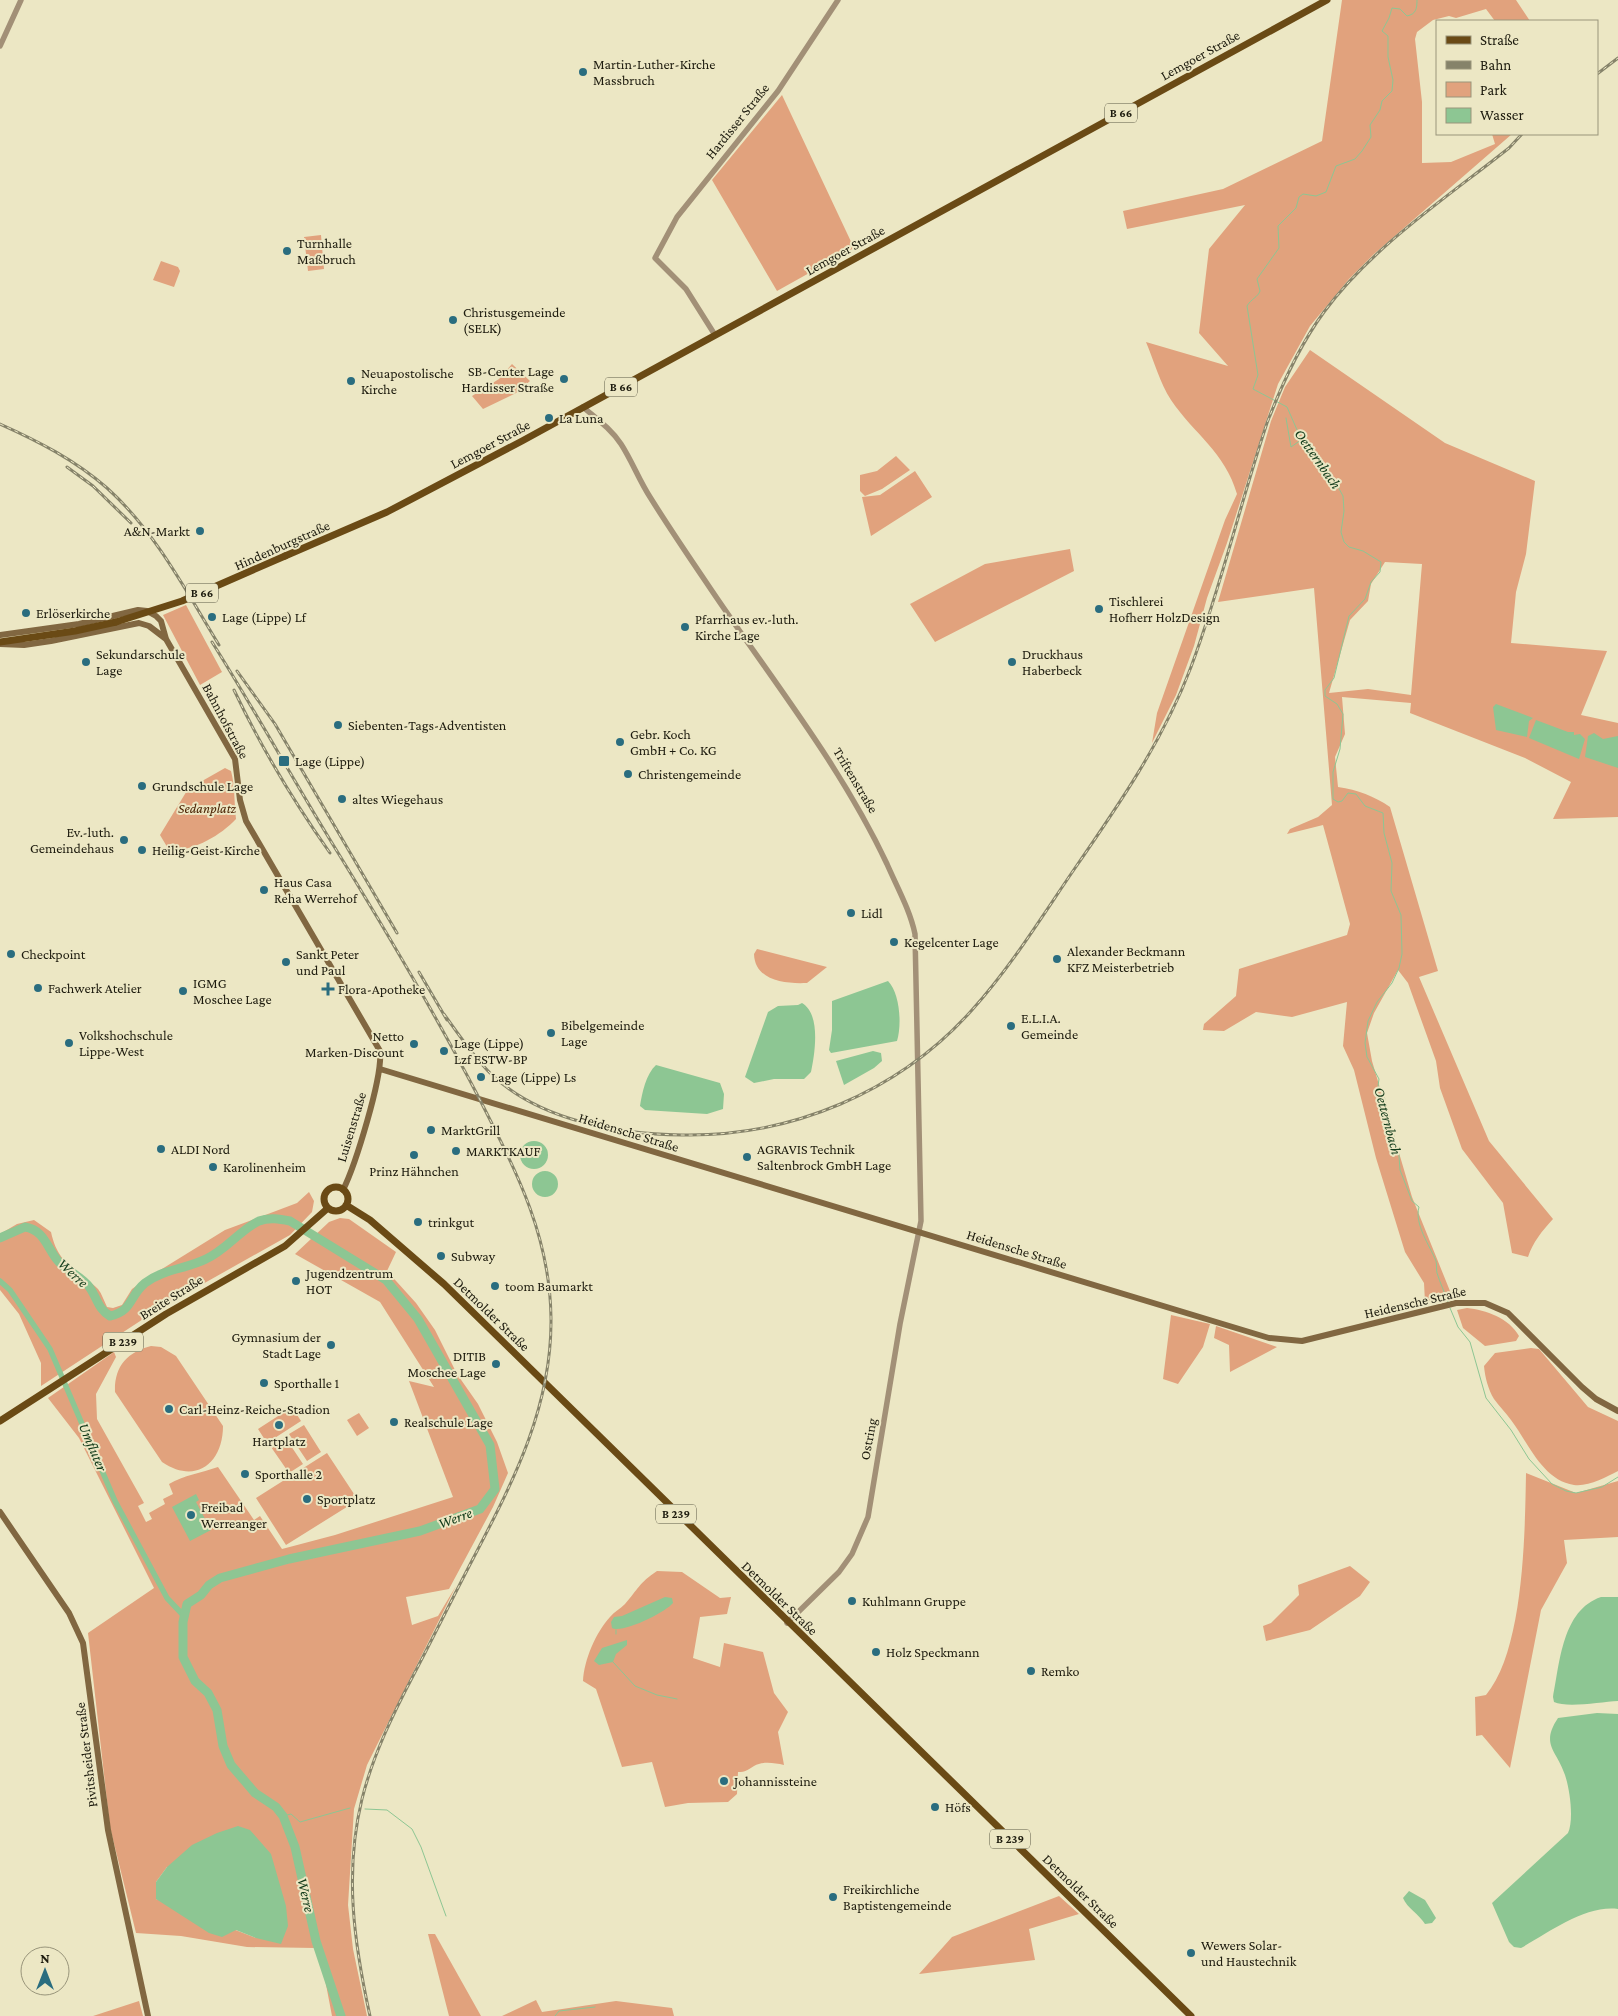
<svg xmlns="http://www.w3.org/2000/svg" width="1618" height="2016" font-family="'Crimson Pro',serif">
	<rect width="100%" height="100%" fill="#ece7c4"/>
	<path fill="#e1a27d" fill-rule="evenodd" d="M1342 0H1516L1530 21H1495L1486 9 1456 18 1449 16 1433 20 1417 32 1415 39 1422 102V163L1451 162 1495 144 1492 134H1512L1374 254 1349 279 1310 326 1278 384 1227 543 1207 598 1194 646 1176 695 1152 743 1157 713 1225 520 1237 494C1225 452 1194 434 1171 400 1160 383 1154 361 1146 342L1228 366 1199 333 1209 249 1245 205 1127 229 1123 211 1223 189 1322 141Z
		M782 95 854 248 777 291 712 180Z
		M321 235 324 269 308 271 304 237Z
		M161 261 178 267 180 271 174 287 153 280Z
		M1310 350 1445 443 1535 481 1526 554 1516 592 1511 643 1607 651 1581 715 1618 723V817L1553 819 1571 782 1525 758 1410 713 1411 703 1342 697 1345 734 1335 757 1338 787C1358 790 1374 796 1390 807L1438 971 1419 977 1489 1141 1553 1219C1542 1231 1533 1242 1528 1257L1512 1253 1503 1203 1462 1149 1440 1088 1436 1061 1408 983 1398 970 1374 1013 1367 1033 1372 1061 1412 1197 1452 1296 1425 1302 1424 1283 1405 1252 1376 1158 1354 1070 1343 1046 1347 1002 1292 1017 1256 1012 1224 1031 1203 1030 1204 1024 1236 996 1239 969 1347 935 1350 924 1323 825 1287 834 1290 829 1318 817 1332 805 1314 588 1218 602 1271 421 1285 387ZM1385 562 1422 564 1411 695 1368 689 1329 693 1350 620 1368 601 1371 584Z
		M512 364 530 381 516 393 483 409 472 396 499 379Z
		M896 456 910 470 882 489 865 496 860 491V475L877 471Z
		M915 471 932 497 871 536 862 497 880 495Z
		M1070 549 1074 571 935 642 910 604 985 564Z
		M186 605 222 672 200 685 163 615Z
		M225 768 231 771C235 785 234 803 236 819 220 836 192 852 169 850L160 835 188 789Z
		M757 949 827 967 807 983C785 984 755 981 754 954Z
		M309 1192 314 1201 312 1212 290 1235 160 1308 41 1386V1363L19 1314 0 1290V1234L17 1224 34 1220 51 1232C58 1265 76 1268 98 1289 102 1294 104 1301 107 1307L113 1308 122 1305 132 1289 149 1277 225 1230 297 1203Z
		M340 1218 349 1219 396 1252 387 1271 416 1303 435 1330 457 1374 478 1404 497 1442 508 1473 493 1507 449 1589 406 1597 412 1625 438 1616 456 1586 367 1765 354 1809 348 1905 353 1949 367 2016H332L324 1974 315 1948 247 1947 181 1936 136 1933 110 1827 88 1633 154 1588 79 1438 48 1398 114 1352 116 1357 96 1394 97 1419 144 1503 138 1506 146 1522 152 1519 149 1513 165 1504 163 1499 173 1494 169 1484C184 1475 201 1473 218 1467L254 1520 260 1516 282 1549 335 1535 453 1497 409 1381 434 1387 380 1302 295 1254 329 1222ZM167 1867 256 1938 156 1899V1882Z
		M1467 1308C1486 1310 1509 1318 1519 1336L1516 1341 1485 1346 1463 1328 1457 1310Z
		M1171 1315 1210 1324 1203 1347 1178 1384 1163 1379Z
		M1216 1326 1277 1347 1230 1372 1229 1345 1214 1338Z
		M151 1346 161 1347 176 1356 223 1426C223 1463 196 1485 162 1462L115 1392C114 1367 127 1352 151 1346Z
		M1531 1348 1539 1349 1588 1407 1618 1421V1471C1606 1477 1588 1487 1574 1485 1542 1480 1528 1442 1511 1420 1506 1413 1499 1406 1494 1399 1488 1389 1485 1377 1484 1366L1495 1353Z
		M292 1407 301 1421 267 1443 258 1429Z
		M359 1413 369 1428 357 1436 347 1420Z
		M304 1425 321 1452 307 1461 289 1434Z
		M285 1437 303 1464 289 1473 271 1447Z
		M327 1453 358 1500 286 1545 256 1498Z
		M1526 1473 1576 1493 1618 1481V1537L1564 1540 1567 1563 1541 1610 1510 1768 1482 1735 1476 1736 1475 1697 1486 1695C1524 1650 1525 1532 1526 1473Z
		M1350 1566 1370 1582 1360 1596 1310 1630 1266 1641 1263 1626 1271 1623 1299 1595 1298 1585Z
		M657 1571 682 1572 720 1598 731 1597 727 1614 700 1617 693 1658 720 1667 724 1643 763 1652 774 1693 788 1712 778 1732 784 1765C774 1763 763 1761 754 1766 747 1770 746 1772 738 1772L737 1794 728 1802 688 1803 665 1807 652 1762 622 1767 596 1689 583 1681C584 1660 596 1632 610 1617 614 1612 620 1609 625 1604 638 1589 639 1583 657 1571Z
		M1059 1896 1079 1914 1029 1929 1035 1960 919 1974 952 1937Z
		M428 1934H435L481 2016H449Z
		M536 2000 542 2012 616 2001 672 2008 674 2016H502Z
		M139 2001 143 2016H93Z"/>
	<path fill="#8dc693" d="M1496 704 1533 718 1529 721 1527 737 1496 730 1493 707Z
		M1536 720 1568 732H1574V735L1580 734 1585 739 1579 759 1529 738Z
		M1594 733 1603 739 1618 736V768L1585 757 1588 736Z
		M888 981C900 993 902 1025 897 1041L831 1053 829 1050 832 1030V1001Z
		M802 1003C821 1014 815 1053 811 1072L804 1079H774L754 1083 745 1077 768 1012 778 1006 798 1005Z
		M873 1051 881 1053 882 1061 874 1068 844 1085 836 1061Z
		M656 1065 720 1083 724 1094 723 1109 707 1114 645 1110 640 1106C642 1093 646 1074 656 1065Z
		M520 1155a14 14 0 1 1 28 0a14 14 0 1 1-28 0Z
		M532 1184a13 13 0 1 1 26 0a13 13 0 1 1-26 0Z
		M196 1494 199 1500 196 1502 211 1530 190 1541 172 1507Z
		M665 1597 672 1598 673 1603C666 1612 622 1634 612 1628L611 1622 614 1617 622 1616Z
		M1601 1597H1618V1701C1601 1702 1567 1708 1554 1702L1553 1697C1560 1663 1562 1610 1601 1597Z
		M627 1640V1645L616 1654 613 1662 599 1665 594 1661 602 1648Z
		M1597 1713 1618 1714V1909C1585 1905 1550 1932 1521 1948L1514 1947 1509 1942 1492 1903 1568 1833C1574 1820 1570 1790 1565 1775 1557 1750 1540 1745 1558 1718Z
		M238 1826 250 1830 271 1854 286 1906 288 1926 281 1944 256 1938 236 1930 222 1937 209 1933 156 1899V1882L167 1867 192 1845 217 1833Z
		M1409 1891 1425 1900 1436 1918 1432 1923 1425 1924C1419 1914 1407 1908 1403 1898Z"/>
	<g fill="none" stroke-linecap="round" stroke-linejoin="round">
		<path stroke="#8dc693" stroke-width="1" d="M1417 0C1417 9 1416 14 1407 16L1400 9 1392 8 1389 18 1382 31 1388 36V57L1393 80 1392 91 1382 101 1380 110 1370 125 1371 137 1362 151 1355 159 1336 166 1326 192 1316 196 1303 194 1299 197 1296 208 1278 226 1279 248 1257 279 1260 291C1258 297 1251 299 1247 306L1258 375 1253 389 1287 407 1301 439 1330 472 1343 496 1344 511 1341 532 1344 542 1349 547 1363 551 1381 562 1380 572 1371 582 1365 599 1349 616 1334 678 1325 690V696L1337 704 1343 714 1340 749 1333 772V799L1338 802 1342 801 1348 793 1356 794 1365 806 1383 813 1384 833 1392 863 1391 891 1401 915 1402 954 1399 968 1392 983 1377 1002 1368 1021 1365 1043 1367 1057 1379 1079 1378 1086 1383 1092 1399 1156 1400 1170 1412 1201 1419 1207C1414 1224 1430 1246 1436 1261 1437 1265 1436 1269 1437 1273 1440 1283 1445 1293 1448 1302
			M1286 418 1291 447 1301 440
			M1450 1308 1458 1327 1470 1342 1486 1398 1511 1430 1529 1459 1552 1484 1566 1491 1576 1493 1602 1487 1618 1477
			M616 1634V1630
			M613 1662 635 1686 657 1695 677 1699
			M365 1809 387 1810 412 1829 421 1847 446 1916
			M283 1816 291 1814 300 1822 350 1808
			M555 2016 559 2011 595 2007"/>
		<path stroke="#8dc693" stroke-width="5.5" d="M0 1281 10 1290 50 1349 115 1501 167 1598 183 1615"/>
		<path stroke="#8dc693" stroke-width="9" d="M0 1238 25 1227C45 1230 47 1249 59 1262 68 1272 83 1277 90 1288 97 1298 98 1309 110 1316 133 1311 129 1296 145 1283 163 1269 186 1269 206 1259 226 1250 240 1230 259 1221 269 1217 280 1219 290 1221L386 1280 418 1319 490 1445 495 1489 480 1509 420 1531 289 1559 220 1578 209 1585 201 1595 187 1604 183 1622V1657L195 1681 208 1693 217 1710 223 1746 231 1765 255 1793 276 1807 283 1816 295 1847 316 1941 341 2016"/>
		<path stroke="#a29077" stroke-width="5.5" d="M0 46 21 0
			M715 335 686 289 655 258 677 217 778 91 838 0
			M583 407C597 419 611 429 621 444 632 461 639 480 650 497 668 526 687 554 706 582 768 675 839 762 887 864 897 887 910 910 915 934L921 1221 900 1324 868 1517 852 1554 839 1572 787 1623"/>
		<path stroke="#816741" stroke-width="6" d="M0 635 79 624 138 610 147 611 156 616 161 621 166 639 235 759 240 800 246 821 380 1051C383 1077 355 1166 343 1190
			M0 644 24 645 51 641 139 623 149 626 166 639
			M380 1069 1269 1338 1302 1341 1456 1303H1485L1508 1313 1582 1387 1596 1399 1618 1411
			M0 1512 69 1613 83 1643 108 1830 148 2016"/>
		<path stroke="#6a4a15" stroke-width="7" d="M285 556 387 512 522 441 1327 0
			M0 642 75 631 116 622
			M324 1199a12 12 0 1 1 24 0a12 12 0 1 1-24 0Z
			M346 1205 370 1220 444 1284 1191 2016
			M0 1421 166 1314 285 1246 328 1208"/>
		<g stroke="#86836a" stroke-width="3">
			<path id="rail" d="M1597 74 1618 58
				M0 424C38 441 75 460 107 488 155 531 186 591 219 645
				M67 467 93 486 131 523
				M212 642C256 712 296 785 340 856 389 936 436 1015 479 1098 516 1171 550 1235 551 1318 552 1405 515 1478 476 1553 455 1593 435 1634 414 1674 393 1714 373 1755 362 1799 344 1873 354 1943 370 2016
				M237 671 275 724 397 933
				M234 690C261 747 294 802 330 853
				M419 972 447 1020
				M444 1014C459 1035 473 1056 491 1074 540 1121 618 1134 682 1135 791 1137 899 1092 972 1010 1010 968 1041 918 1073 871 1118 806 1163 741 1191 667 1221 587 1240 504 1267 423 1282 384 1299 346 1324 312 1372 247 1446 198 1509 148L1522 134"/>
		</g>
		<use href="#rail" stroke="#ece7c4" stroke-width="1" stroke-dasharray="4" stroke-linecap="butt"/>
		<path stroke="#6a4a15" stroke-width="7" d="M116 622 182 601 285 556"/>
	</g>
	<g fill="#2a6d7f" stroke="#ece7c4" stroke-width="2">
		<circle cx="583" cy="72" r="5"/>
		<circle cx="287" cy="251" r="5"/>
		<circle cx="453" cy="320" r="5"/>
		<circle cx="564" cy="379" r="5"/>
		<circle cx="351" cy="381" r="5"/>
		<circle cx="549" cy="418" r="5"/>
		<circle cx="200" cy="531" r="5"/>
		<circle cx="1099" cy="609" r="5"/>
		<circle cx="26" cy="613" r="5"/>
		<circle cx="212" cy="617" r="5"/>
		<circle cx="685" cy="627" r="5"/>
		<circle cx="86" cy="662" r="5"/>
		<circle cx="1012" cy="662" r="5"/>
		<circle cx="338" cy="725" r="5"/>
		<circle cx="620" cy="742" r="5"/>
		<rect x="278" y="755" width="12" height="12" rx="2.5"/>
		<circle cx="628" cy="774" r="5"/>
		<circle cx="142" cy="786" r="5"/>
		<circle cx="342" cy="799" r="5"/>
		<circle cx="124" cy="840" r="5"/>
		<circle cx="142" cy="850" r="5"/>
		<circle cx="264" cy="890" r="5"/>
		<circle cx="851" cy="913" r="5"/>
		<circle cx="894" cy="942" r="5"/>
		<circle cx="11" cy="954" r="5"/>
		<circle cx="1057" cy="959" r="5"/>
		<circle cx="286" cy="962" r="5"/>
		<circle cx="38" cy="988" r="5"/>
		<path d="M325.5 981.5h5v5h5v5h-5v5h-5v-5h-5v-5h5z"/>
		<circle cx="183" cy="991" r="5"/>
		<circle cx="1011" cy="1026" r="5"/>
		<circle cx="551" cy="1033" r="5"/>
		<circle cx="69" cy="1043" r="5"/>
		<circle cx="414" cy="1044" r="5"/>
		<circle cx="444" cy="1051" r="5"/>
		<circle cx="481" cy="1077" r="5"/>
		<circle cx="431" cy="1130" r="5"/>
		<circle cx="161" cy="1149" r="5"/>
		<circle cx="456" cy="1151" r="5"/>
		<circle cx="414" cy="1155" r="5"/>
		<circle cx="747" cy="1157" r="5"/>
		<circle cx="213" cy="1167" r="5"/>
		<circle cx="418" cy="1222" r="5"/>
		<circle cx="441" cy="1256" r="5"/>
		<circle cx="296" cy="1281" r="5"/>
		<circle cx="495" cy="1286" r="5"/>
		<circle cx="331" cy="1345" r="5"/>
		<circle cx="496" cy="1364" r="5"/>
		<circle cx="264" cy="1383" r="5"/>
		<circle cx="169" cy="1409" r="5"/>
		<circle cx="394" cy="1422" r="5"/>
		<circle cx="279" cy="1425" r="5"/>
		<circle cx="245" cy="1474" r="5"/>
		<circle cx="307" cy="1499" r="5"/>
		<circle cx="191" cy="1515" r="5"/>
		<circle cx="852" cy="1601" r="5"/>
		<circle cx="876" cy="1652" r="5"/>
		<circle cx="1031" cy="1671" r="5"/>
		<circle cx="724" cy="1781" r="5"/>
		<circle cx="935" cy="1807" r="5"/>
		<circle cx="833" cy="1897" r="5"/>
		<circle cx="1191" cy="1953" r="5"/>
	</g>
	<g text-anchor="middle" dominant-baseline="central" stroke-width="4" stroke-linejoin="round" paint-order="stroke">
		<g fill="#ece7c4" stroke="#5b5845" stroke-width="1">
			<rect x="1105" y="103.5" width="32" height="19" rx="4"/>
			<rect x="605" y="377.5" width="32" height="19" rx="4"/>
			<rect x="186" y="583.5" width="32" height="19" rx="4"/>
			<rect x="103" y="1332.5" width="40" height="19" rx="4"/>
			<rect x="656" y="1504.5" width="40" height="19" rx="4"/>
			<rect x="990" y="1829.5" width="40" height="19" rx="4"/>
		</g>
		<g font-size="12" font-weight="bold" fill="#1d1b0e">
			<text x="1121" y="113">B 66</text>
			<text x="621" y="387">B 66</text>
			<text x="202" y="593">B 66</text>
			<text x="123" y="1342">B 239</text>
			<text x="676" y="1514">B 239</text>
			<text x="1010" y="1839">B 239</text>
		</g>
		<g font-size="14" fill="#1d1b0e" stroke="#ece7c4">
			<text transform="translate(1200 55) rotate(-29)">Lemgoer Straße</text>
			<text transform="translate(737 121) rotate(-51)">Hardisser Straße</text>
			<text transform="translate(845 250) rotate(-29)">Lemgoer Straße</text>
			<text transform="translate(490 444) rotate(-28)">Lemgoer Straße</text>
			<text transform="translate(282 545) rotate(-24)">Hindenburgstraße</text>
			<text transform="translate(226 721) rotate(62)">Bahnhofstraße</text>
			<text transform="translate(856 780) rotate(59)">Triftenstraße</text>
			<text transform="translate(351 1127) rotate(-73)">Luisenstraße</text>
			<text transform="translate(629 1132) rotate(17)">Heidensche Straße</text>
			<text transform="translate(1017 1249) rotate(17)">Heidensche Straße</text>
			<text transform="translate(171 1297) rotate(-32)">Breite Straße</text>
			<text transform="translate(1415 1302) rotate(-13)">Heidensche Straße</text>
			<text transform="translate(492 1314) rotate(44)">Detmolder Straße</text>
			<text transform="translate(868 1439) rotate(-80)">Ostring</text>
			<text transform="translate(780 1598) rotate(44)">Detmolder Straße</text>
			<text transform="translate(86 1755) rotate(-97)">Pivitsheider Straße</text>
			<text transform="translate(1081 1891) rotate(44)">Detmolder Straße</text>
		</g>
		<g font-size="14" fill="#1d1b0e" stroke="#ece7c4" text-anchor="start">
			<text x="593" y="64">Martin-Luther-Kirche<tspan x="593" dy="16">Massbruch</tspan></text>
			<text x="297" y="243">Turnhalle<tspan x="297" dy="16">Maßbruch</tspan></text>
			<text x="463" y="312">Christusgemeinde<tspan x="463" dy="16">(SELK)</tspan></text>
			<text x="554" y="371" text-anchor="end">SB-Center Lage<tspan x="554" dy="16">Hardisser Straße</tspan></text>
			<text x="361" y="373">Neuapostolische<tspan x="361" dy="16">Kirche</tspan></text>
			<text x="559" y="418">La Luna</text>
			<text x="190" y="531" text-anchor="end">A&amp;N-Markt</text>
			<text x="1109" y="601">Tischlerei<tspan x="1109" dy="16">Hofherr HolzDesign</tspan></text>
			<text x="36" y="613">Erlöserkirche</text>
			<text x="222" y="617">Lage (Lippe) Lf</text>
			<text x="695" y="619">Pfarrhaus ev.-luth.<tspan x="695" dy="16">Kirche Lage</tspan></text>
			<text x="96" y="654">Sekundarschule<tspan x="96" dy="16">Lage</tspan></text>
			<text x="1022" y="654">Druckhaus<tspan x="1022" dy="16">Haberbeck</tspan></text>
			<text x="348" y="725">Siebenten-Tags-Adventisten</text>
			<text x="630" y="734">Gebr. Koch<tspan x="630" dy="16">GmbH + Co. KG</tspan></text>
			<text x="295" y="761">Lage (Lippe)</text>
			<text x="638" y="774">Christengemeinde</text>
			<text x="152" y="786">Grundschule Lage</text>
			<text x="352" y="799">altes Wiegehaus</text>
			<text x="114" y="832" text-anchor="end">Ev.-luth.<tspan x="114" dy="16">Gemeindehaus</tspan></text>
			<text x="152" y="850">Heilig-Geist-Kirche</text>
			<text x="274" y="882">Haus Casa<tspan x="274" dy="16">Reha Werrehof</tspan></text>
			<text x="861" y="913">Lidl</text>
			<text x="904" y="942">Kegelcenter Lage</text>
			<text x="1067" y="951">Alexander Beckmann<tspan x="1067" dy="16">KFZ Meisterbetrieb</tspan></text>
			<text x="21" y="954">Checkpoint</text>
			<text x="296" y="954">Sankt Peter<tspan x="296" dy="16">und Paul</tspan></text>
			<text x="193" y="983">IGMG<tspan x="193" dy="16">Moschee Lage</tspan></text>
			<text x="48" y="988">Fachwerk Atelier</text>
			<text x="338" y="989">Flora-Apotheke</text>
			<text x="1021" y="1018">E.L.I.A.<tspan x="1021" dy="16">Gemeinde</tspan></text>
			<text x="561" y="1025">Bibelgemeinde<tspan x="561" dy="16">Lage</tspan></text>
			<text x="79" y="1035">Volkshochschule<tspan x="79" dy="16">Lippe-West</tspan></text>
			<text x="404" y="1036" text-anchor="end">Netto<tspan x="404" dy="16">Marken-Discount</tspan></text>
			<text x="454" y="1043">Lage (Lippe)<tspan x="454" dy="16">Lzf ESTW-BP</tspan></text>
			<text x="491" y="1077">Lage (Lippe) Ls</text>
			<text x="441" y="1130">MarktGrill</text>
			<text x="171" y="1149">ALDI Nord</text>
			<text x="757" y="1149">AGRAVIS Technik<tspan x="757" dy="16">Saltenbrock GmbH Lage</tspan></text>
			<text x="466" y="1151">MARKTKAUF</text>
			<text x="223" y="1167">Karolinenheim</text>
			<text x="414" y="1171" text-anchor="middle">Prinz Hähnchen</text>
			<text x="428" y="1222">trinkgut</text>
			<text x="451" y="1256">Subway</text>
			<text x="306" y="1273">Jugendzentrum<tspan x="306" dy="16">HOT</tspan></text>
			<text x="505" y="1286">toom Baumarkt</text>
			<text x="321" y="1337" text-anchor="end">Gymnasium der<tspan x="321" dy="16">Stadt Lage</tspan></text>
			<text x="486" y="1356" text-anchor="end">DITIB<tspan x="486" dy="16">Moschee Lage</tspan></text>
			<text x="274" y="1383">Sporthalle 1</text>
			<text x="179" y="1409">Carl-Heinz-Reiche-Stadion</text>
			<text x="404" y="1422">Realschule Lage</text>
			<text x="279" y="1441" text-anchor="middle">Hartplatz</text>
			<text x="255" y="1474">Sporthalle 2</text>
			<text x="317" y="1499">Sportplatz</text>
			<text x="201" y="1507">Freibad<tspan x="201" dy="16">Werreanger</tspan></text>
			<text x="862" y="1601">Kuhlmann Gruppe</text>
			<text x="886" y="1652">Holz Speckmann</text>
			<text x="1041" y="1671">Remko</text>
			<text x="734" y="1781">Johannissteine</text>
			<text x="945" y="1807">Höfs</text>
			<text x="843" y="1889">Freikirchliche<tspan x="843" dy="16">Baptistengemeinde</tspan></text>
			<text x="1201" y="1945">Wewers Solar-<tspan x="1201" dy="16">und Haustechnik</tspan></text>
		</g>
		<g font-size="14" font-style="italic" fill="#4b2203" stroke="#ece7c4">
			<text x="207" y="808">Sedanplatz</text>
		</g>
		<g font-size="15" font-style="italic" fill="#123b1a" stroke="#ece7c4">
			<text transform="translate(1318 459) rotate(55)">Oetternbach</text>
			<text transform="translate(1388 1121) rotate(75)">Oetternbach</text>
			<text transform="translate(73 1273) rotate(43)">Werre</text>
			<text transform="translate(93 1447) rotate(67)">Umfluter</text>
			<text transform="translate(455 1518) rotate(-20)">Werre</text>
			<text transform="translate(306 1895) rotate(77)">Werre</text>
		</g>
	</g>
	<rect x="1436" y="20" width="162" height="115" fill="#ece7c4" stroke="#99957b"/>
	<rect x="1446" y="36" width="25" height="8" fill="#6a4a15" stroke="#99957b"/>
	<text x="1480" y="45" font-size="15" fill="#1d1b0e">Straße</text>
	<rect x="1446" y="61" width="25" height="8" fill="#86836a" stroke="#99957b"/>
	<text x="1480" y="70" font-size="15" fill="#1d1b0e">Bahn</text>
	<rect x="1446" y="82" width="25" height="15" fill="#e1a27d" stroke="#99957b"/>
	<text x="1480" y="95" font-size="15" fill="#1d1b0e">Park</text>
	<rect x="1446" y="108" width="25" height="15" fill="#8dc693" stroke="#99957b"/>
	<text x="1480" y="120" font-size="15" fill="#1d1b0e">Wasser</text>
	<g transform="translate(45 1971)"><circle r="24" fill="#ece7c4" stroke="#99957b"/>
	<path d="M0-4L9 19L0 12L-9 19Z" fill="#2a6d7f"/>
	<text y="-8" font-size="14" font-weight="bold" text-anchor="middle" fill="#1d1b0e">N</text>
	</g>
</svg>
